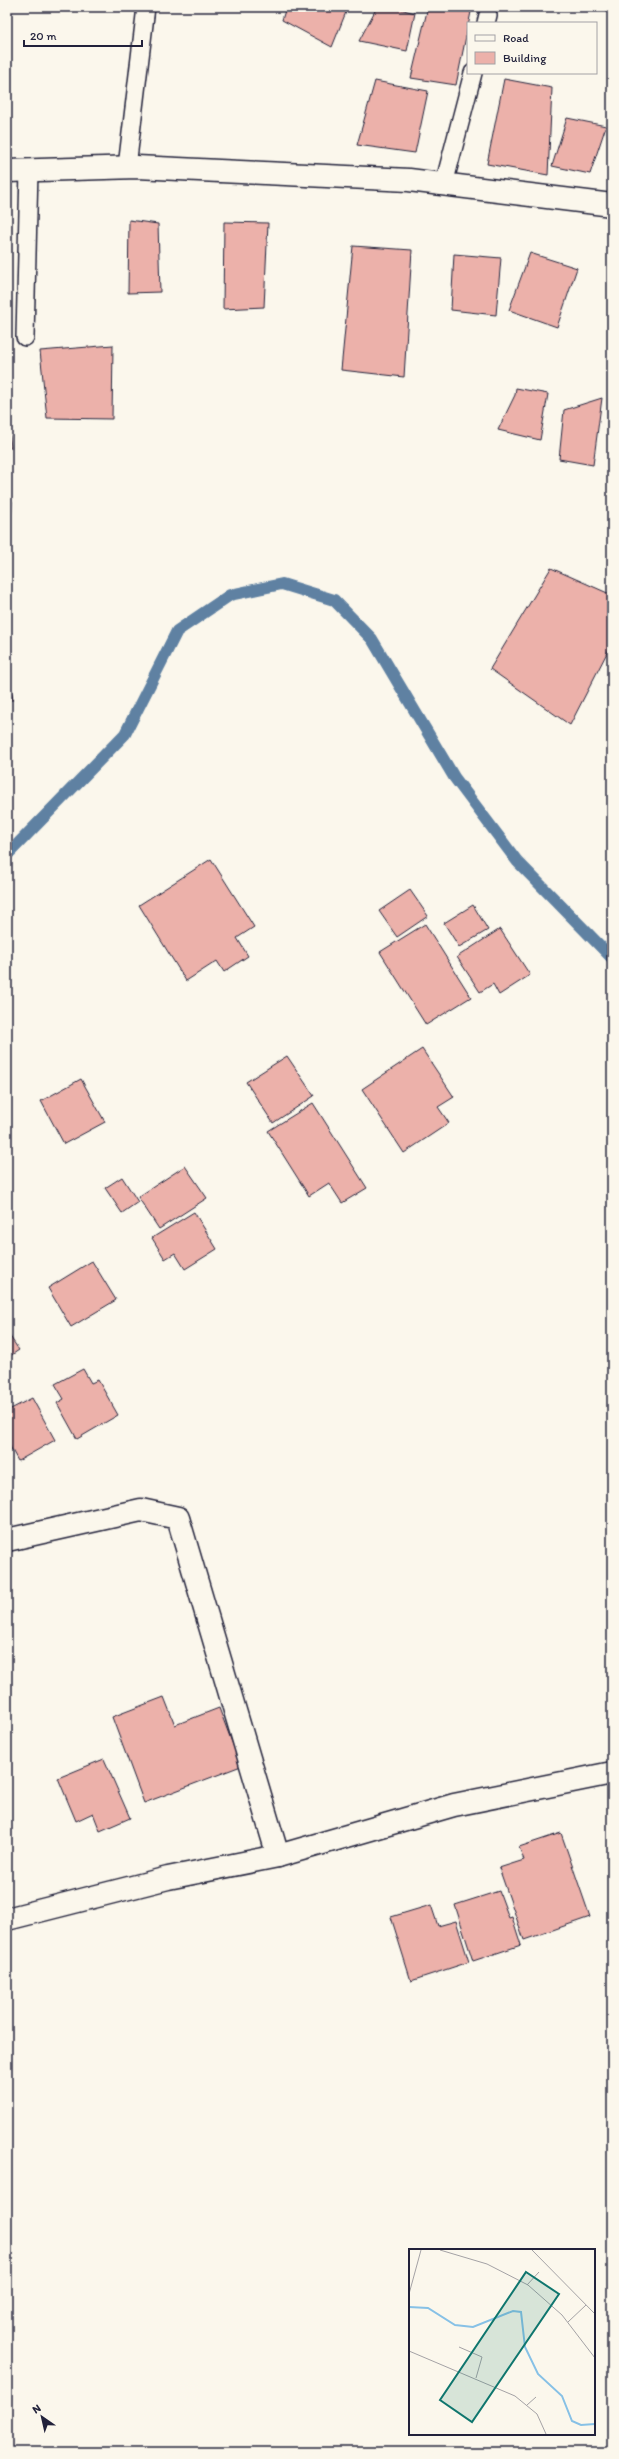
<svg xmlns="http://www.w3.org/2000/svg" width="619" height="2459" font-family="Itim,sans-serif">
	<rect width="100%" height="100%" fill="#fbf7ec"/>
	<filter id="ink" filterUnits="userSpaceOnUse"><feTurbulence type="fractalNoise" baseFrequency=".025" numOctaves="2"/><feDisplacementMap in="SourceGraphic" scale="8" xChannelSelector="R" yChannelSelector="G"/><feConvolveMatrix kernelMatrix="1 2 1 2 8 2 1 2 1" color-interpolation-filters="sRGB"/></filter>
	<g filter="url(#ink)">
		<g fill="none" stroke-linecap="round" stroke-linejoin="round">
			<path stroke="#5f81a2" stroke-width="12" d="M7 855 125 734 177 631 230 595 282 584 334 600 372 639 454 777 517 861 612 958"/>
		</g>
		<path fill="#ecb1aa" stroke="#22223b" d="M286 7H348L332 47 282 20Z
			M377 7H392L415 13 407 51 359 41Z
			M428 7H472L456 85 411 78Z
			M504 79 552 88 548 175 487 164Z
			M375 81 428 91 415 153 357 145Z
			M567 118 606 126 590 174 552 166Z
			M129 220 158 224 160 292 128 293Z
			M224 222 268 223 264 307 223 309Z
			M353 246 412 250 404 377 341 370Z
			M530 253 577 268 557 327 509 310Z
			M454 254 501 258 496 315 451 310Z
			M113 345 112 419 47 418 40 351Z
			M516 388 548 394 540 440 498 430 515 395Z
			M602 398 593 465 559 459 564 410Z
			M7 409 11 448H7Z
			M7 501H12L10 555 7 554Z
			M551 568 612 595V643L570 725 490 669Z
			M7 667 13 700H7Z
			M211 859 254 927 237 938 248 956 224 972 217 961 186 981 139 905Z
			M410 890 428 916 397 937 379 911Z
			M473 905 488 930 459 947 444 923Z
			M425 924 471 997 426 1025 380 952Z
			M500 929 530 975 499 995 493 984 480 992 457 957Z
			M422 1049 454 1097 438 1107 449 1123 404 1153 362 1089Z
			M287 1056 314 1096 273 1123 246 1082Z
			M81 1079 105 1122 64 1144 41 1101Z
			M313 1103 367 1188 342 1203 329 1183 309 1196 268 1131Z
			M185 1166 207 1198 159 1229 138 1197Z
			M122 1177 138 1202 122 1213 105 1188Z
			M194 1212 217 1249 185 1269 175 1253 165 1259 152 1238Z
			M92 1261 116 1300 71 1327 48 1288Z
			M7 1332 19 1350 7 1358Z
			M83 1369 91 1383 98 1380 118 1415 77 1439 57 1403 64 1399 55 1384Z
			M32 1398 55 1440 18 1461 7 1441V1411Z
			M164 1697 175 1725 219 1708 241 1766 144 1803 112 1717Z
			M104 1759 130 1818 100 1831 93 1813 76 1821 58 1778Z
			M561 1833 590 1917 524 1940 499 1868 524 1860 519 1847Z
			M499 1891 509 1918 512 1917 521 1945 473 1961 455 1905Z
			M431 1905 438 1926 456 1921 469 1962 411 1981 391 1917Z"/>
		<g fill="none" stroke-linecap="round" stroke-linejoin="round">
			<g stroke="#22223b" stroke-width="20">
				<path id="service" d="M486 23 488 15
					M127 167 146 7
					M444 184 473 73
					M25 337 29 170"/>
			</g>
			<g stroke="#22223b" stroke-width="25">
				<path id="minor" d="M7 1540 141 1510 178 1518 278 1856"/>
			</g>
			<g stroke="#22223b" stroke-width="25">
				<path id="tertiary" d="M7 171 137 167 409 180 612 205
					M7 1919 168 1878 278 1856 454 1805 612 1773"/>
			</g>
			<use href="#service" stroke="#fbf7ec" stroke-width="17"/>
			<use href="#minor" stroke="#fbf7ec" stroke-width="22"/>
			<use href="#tertiary" stroke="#fbf7ec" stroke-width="22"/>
		</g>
	</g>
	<g transform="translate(409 2249)">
		<rect width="186" height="186" fill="#fbf7ec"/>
		<path fill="none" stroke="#87c1e6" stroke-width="2" d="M0 58 19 59 46 76 64 78 104 62 112 63 116 98 129 125 153 147 163 172 172 176 186 175"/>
		<path fill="none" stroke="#a4a2a5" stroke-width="1" d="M31 1 78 15 119 36 153 66 186 109M123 1 186 65M118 36 130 23M0 45 12 1M159 73 177 56M50 98 73 108 67 129M0 102 106 147 128 165 137 185M118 156 127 148"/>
		<path fill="#0f766e" fill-opacity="0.15" stroke="#0f766e" stroke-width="2" d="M117 23 150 45 63 173 31 151Z"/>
		<rect width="186" height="186" fill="none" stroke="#22223b" stroke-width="2"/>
	</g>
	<rect width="619" height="2459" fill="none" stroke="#fbf7ec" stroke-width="24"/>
	<rect x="12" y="12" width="595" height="2435" fill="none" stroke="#22223b" stroke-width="1.5" filter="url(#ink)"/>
	<rect x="467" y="22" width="130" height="52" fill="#fbf7ec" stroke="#a4a2a5"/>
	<rect x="475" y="35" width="20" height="6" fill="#fbf7ec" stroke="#a4a2a5"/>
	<text x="503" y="42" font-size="12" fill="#22223b">Road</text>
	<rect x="475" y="52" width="20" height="12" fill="#ecb1aa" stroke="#a4a2a5"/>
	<text x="503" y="62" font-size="12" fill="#22223b">Building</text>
	<g transform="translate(42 2417) rotate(326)" stroke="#fbf7ec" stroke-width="3" paint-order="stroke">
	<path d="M0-3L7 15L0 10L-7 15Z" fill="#22223b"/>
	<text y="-6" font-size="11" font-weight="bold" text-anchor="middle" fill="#22223b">N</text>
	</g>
	<path d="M24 40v6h118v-6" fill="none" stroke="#22223b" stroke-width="2"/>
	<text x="30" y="40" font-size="12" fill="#22223b" stroke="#fbf7ec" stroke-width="3" paint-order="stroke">20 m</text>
</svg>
